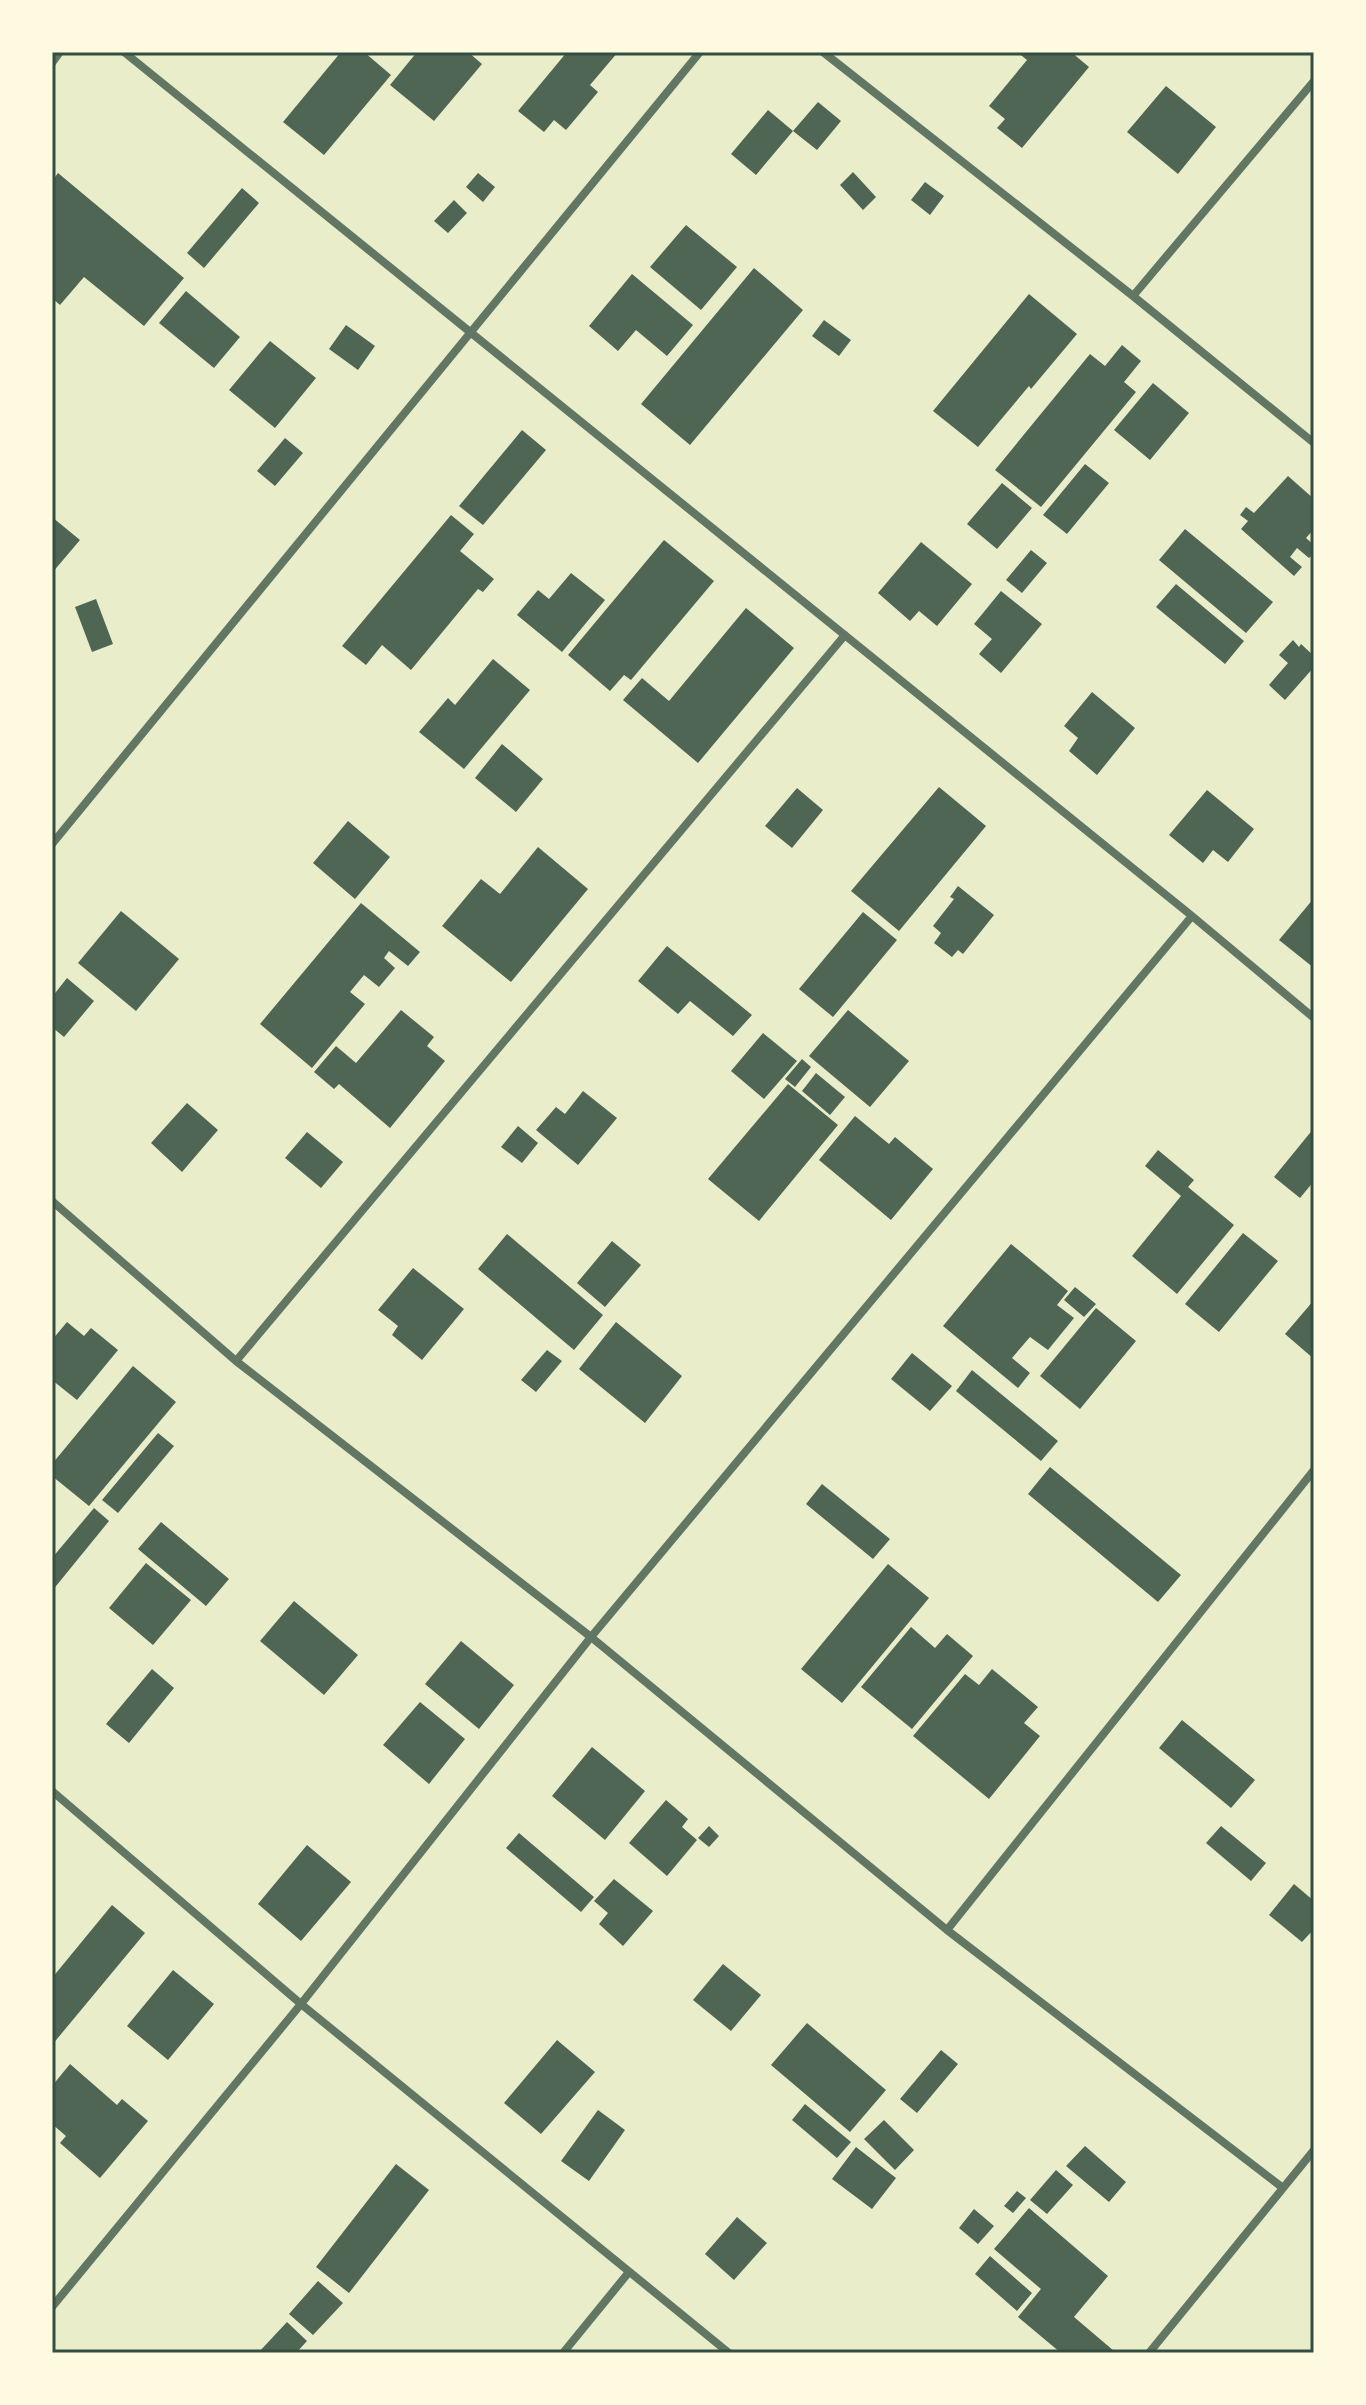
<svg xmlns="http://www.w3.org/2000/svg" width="1366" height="2405" font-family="'Varela Round',sans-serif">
	<rect width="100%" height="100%" fill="#e9edc9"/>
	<path fill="#4f6655" d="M341 52H364L391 75 324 155 283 122Z
		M417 52H468L482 64 434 121 390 85Z
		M567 52H618L590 85 598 92 566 130 554 120 544 132 518 111Z
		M1017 52H1071L1089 67 1022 148 997 128 1005 119 989 106 1027 60Z
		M1166 86 1216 127 1178 174 1127 132Z
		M818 102 841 121 817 150 793 131 756 175 731 154 768 110 793 131Z
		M853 172 876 197 863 210 840 185Z
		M58 173 184 278 144 326 84 277 60 305 52 298V181Z
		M478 173 495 187 483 202 466 187Z
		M925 182 944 196 930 215 911 200Z
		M242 188 259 203 204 268 187 253Z
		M454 200 467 213 448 233 434 221Z
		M686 225 737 267 701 310 650 267Z
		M754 268 803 310 690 445 641 404Z
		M632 274 693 325 667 356 636 330 618 351 589 326Z
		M186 291 240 337 214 368 159 323Z
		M1029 294 1077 334 1031 389 1029 386 978 447 933 411Z
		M824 320 851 340 839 356 812 336Z
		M346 325 375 346 358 370 329 349Z
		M270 341 316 378 275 428 229 390Z
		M1122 345 1141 361 1124 382 1136 392 1041 507 995 470 1090 354 1105 366Z
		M1153 383 1189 413 1150 460 1114 430Z
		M522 430 546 450 483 525 459 506Z
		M285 438 303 453 275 486 257 471Z
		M1085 464 1109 483 1067 534 1043 515Z
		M1288 476 1314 499V529L1306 538 1314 545V553L1309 558 1297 548 1290 557 1302 567 1294 576 1241 529 1248 521 1240 515 1246 507 1254 513Z
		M1002 483 1032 508 997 549 967 524Z
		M451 515 474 534 460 551 494 579 483 592 478 589 411 670 382 645 366 665 342 646Z
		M52 517 80 540 52 573Z
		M1185 529 1273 602 1246 633 1159 560Z
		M664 540 714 581 631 680 624 675 610 691 568 655Z
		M921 542 972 584 937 626 919 611 910 621 878 593Z
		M1031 550 1047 563 1022 593 1006 580Z
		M571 573 605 600 562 652 517 615 538 590 549 599Z
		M1176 584 1244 641 1225 664 1156 607Z
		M1001 591 1042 624 1001 673 979 654 992 639 974 624Z
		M96 599 113 644 92 652 75 607Z
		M746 608 794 648 698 763 623 700 642 678 669 701Z
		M1293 640 1299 647 1301 644 1314 656V667L1285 700 1269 685 1288 663 1279 655Z
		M493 659 530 690 464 769 419 732 448 698 455 705Z
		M1092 692 1135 728 1097 775 1069 751 1078 738 1064 726Z
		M502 744 543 779 516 812 475 778Z
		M939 787 986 826 899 931 851 891Z
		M797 788 823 810 792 848 765 826Z
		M1207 790 1254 829 1228 862 1213 850 1203 863 1169 835Z
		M348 821 390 857 355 899 313 863Z
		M538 847 588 889 511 982 442 926 481 879 500 894Z
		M958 886 994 915 963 954 958 950 952 957 934 943 941 933 933 926 954 899 950 897Z
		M1314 898V968L1279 940Z
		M361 903 420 952 408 966 389 951 384 958 395 968 379 987 364 975 350 992 365 1004 312 1068 260 1024Z
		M121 911 179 959 136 1011 78 963Z
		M863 912 897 940 833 1017 799 989Z
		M667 946 752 1015 733 1036 690 1001 678 1014 638 981Z
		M67 978 94 1001 64 1037 52 1027V997Z
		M401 1010 434 1037 427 1046 445 1061 390 1128 339 1084 334 1089 314 1072 336 1046 356 1063Z
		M848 1010 909 1061 870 1107 809 1056Z
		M763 1033 797 1061 764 1099 731 1071Z
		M802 1059 811 1067 795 1087 785 1079Z
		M816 1073 845 1097 830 1115 802 1091Z
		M788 1084 838 1125 759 1221 708 1179Z
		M583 1091 617 1118 578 1165 536 1130 556 1107 565 1114Z
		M187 1103 218 1130 182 1172 151 1143Z
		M855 1116 889 1144 895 1137 933 1169 891 1220 819 1160Z
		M518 1126 538 1143 522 1163 501 1147Z
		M1314 1128V1181L1300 1198 1274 1177Z
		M307 1132 343 1162 321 1188 285 1158Z
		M1158 1150 1194 1180 1188 1187 1234 1225 1177 1294 1132 1256 1181 1196 1145 1166Z
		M1243 1233 1278 1261 1219 1332 1185 1304Z
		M507 1234 603 1315 574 1350 478 1269Z
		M612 1241 641 1265 605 1307 577 1283Z
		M1011 1244 1068 1291 1057 1305 1074 1318 1048 1350 1030 1337 1012 1358 1030 1373 1018 1388 943 1326Z
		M413 1268 464 1309 422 1360 392 1335 398 1326 378 1310Z
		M1075 1287 1096 1304 1084 1317 1064 1300Z
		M1314 1300V1359L1285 1334Z
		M1096 1308 1136 1341 1080 1409 1040 1376Z
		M67 1322 84 1336 91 1328 118 1350 77 1400 52 1380V1340Z
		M616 1322 682 1376 645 1423 579 1369Z
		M547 1350 562 1361 536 1392 521 1380Z
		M912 1353 952 1386 930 1411 891 1379Z
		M133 1366 176 1402 89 1506 52 1476V1464Z
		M972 1370 1058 1441 1041 1461 956 1391Z
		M158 1433 174 1446 118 1513 102 1500Z
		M1050 1467 1181 1575 1158 1602 1028 1494Z
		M822 1484 890 1539 873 1559 806 1504Z
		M94 1508 109 1521 52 1591V1558Z
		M161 1522 229 1579 206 1606 138 1549Z
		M146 1563 191 1600 153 1645 109 1608Z
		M888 1564 929 1598 842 1703 801 1669Z
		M294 1601 358 1655 324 1695 260 1641Z
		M911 1627 935 1648 947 1634 973 1656 912 1729 861 1687Z
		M461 1641 514 1685 479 1729 425 1684Z
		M152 1669 174 1688 129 1743 106 1724Z
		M992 1669 1038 1707 1024 1723 1040 1736 989 1799 913 1736 965 1674 979 1685Z
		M420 1702 465 1739 429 1784 383 1745Z
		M1182 1720 1255 1780 1231 1808 1159 1748Z
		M592 1747 645 1791 605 1840 552 1796Z
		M666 1800 688 1819 682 1827 697 1840 667 1876 629 1843Z
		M709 1826 719 1836 709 1847 698 1838Z
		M1221 1826 1266 1863 1251 1881 1206 1843Z
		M519 1833 594 1897 581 1912 506 1848Z
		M307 1845 351 1882 301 1941 258 1904Z
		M614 1879 653 1911 623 1946 599 1924 608 1913 594 1901Z
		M1294 1884 1314 1901V1929L1302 1942 1269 1915Z
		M112 1905 145 1933 52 2045V1978Z
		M723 1964 761 1995 731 2031 693 2000Z
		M173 1970 214 2004 168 2060 127 2026Z
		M807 2023 886 2090 850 2132 771 2065Z
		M557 2040 595 2072 541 2134 504 2103Z
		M941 2050 958 2064 917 2113 900 2099Z
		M70 2064 117 2105 122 2099 148 2121 100 2178 60 2143 66 2136 52 2124V2086Z
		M805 2104 851 2142 837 2158 792 2120Z
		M598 2110 625 2130 589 2181 561 2161Z
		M884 2120 914 2150 895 2170 864 2139Z
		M1085 2146 1126 2182 1109 2202 1066 2166Z
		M856 2147 896 2178 872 2209 832 2179Z
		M396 2164 429 2190 349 2293 316 2267Z
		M1056 2170 1073 2185 1047 2214 1030 2200Z
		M1017 2191 1026 2198 1013 2213 1004 2206Z
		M1029 2208 1108 2276 1074 2317 1114 2351 1112 2353H1061L1018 2317 1041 2289 994 2249Z
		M974 2209 994 2226 978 2244 959 2228Z
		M737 2217 767 2243 734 2280 705 2254Z
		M990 2256 1032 2293 1017 2311 975 2274Z
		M318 2281 343 2303 313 2335 289 2314Z
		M287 2322 307 2341 296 2353H258Z"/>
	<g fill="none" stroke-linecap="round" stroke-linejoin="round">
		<path stroke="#617663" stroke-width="8" d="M124 52 1192 916 1314 1018
			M823 52 1133 296 1314 443
			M52 63 60 52
			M1133 296 1314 81
			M52 844 700 52
			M52 1201 236 1361 591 1637 947 1930 1283 2188
			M236 1361 845 635
			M52 1791 301 2004 729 2353
			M947 1930 1314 1470
			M52 2307 301 2004 591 1637 1192 916
			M563 2353 629 2272
			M1149 2353 1314 2150"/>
	</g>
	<rect width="1366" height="2405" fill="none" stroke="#fefae0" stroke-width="108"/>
	<rect x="54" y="54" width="1258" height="2297" fill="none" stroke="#344e41" stroke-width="3"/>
</svg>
